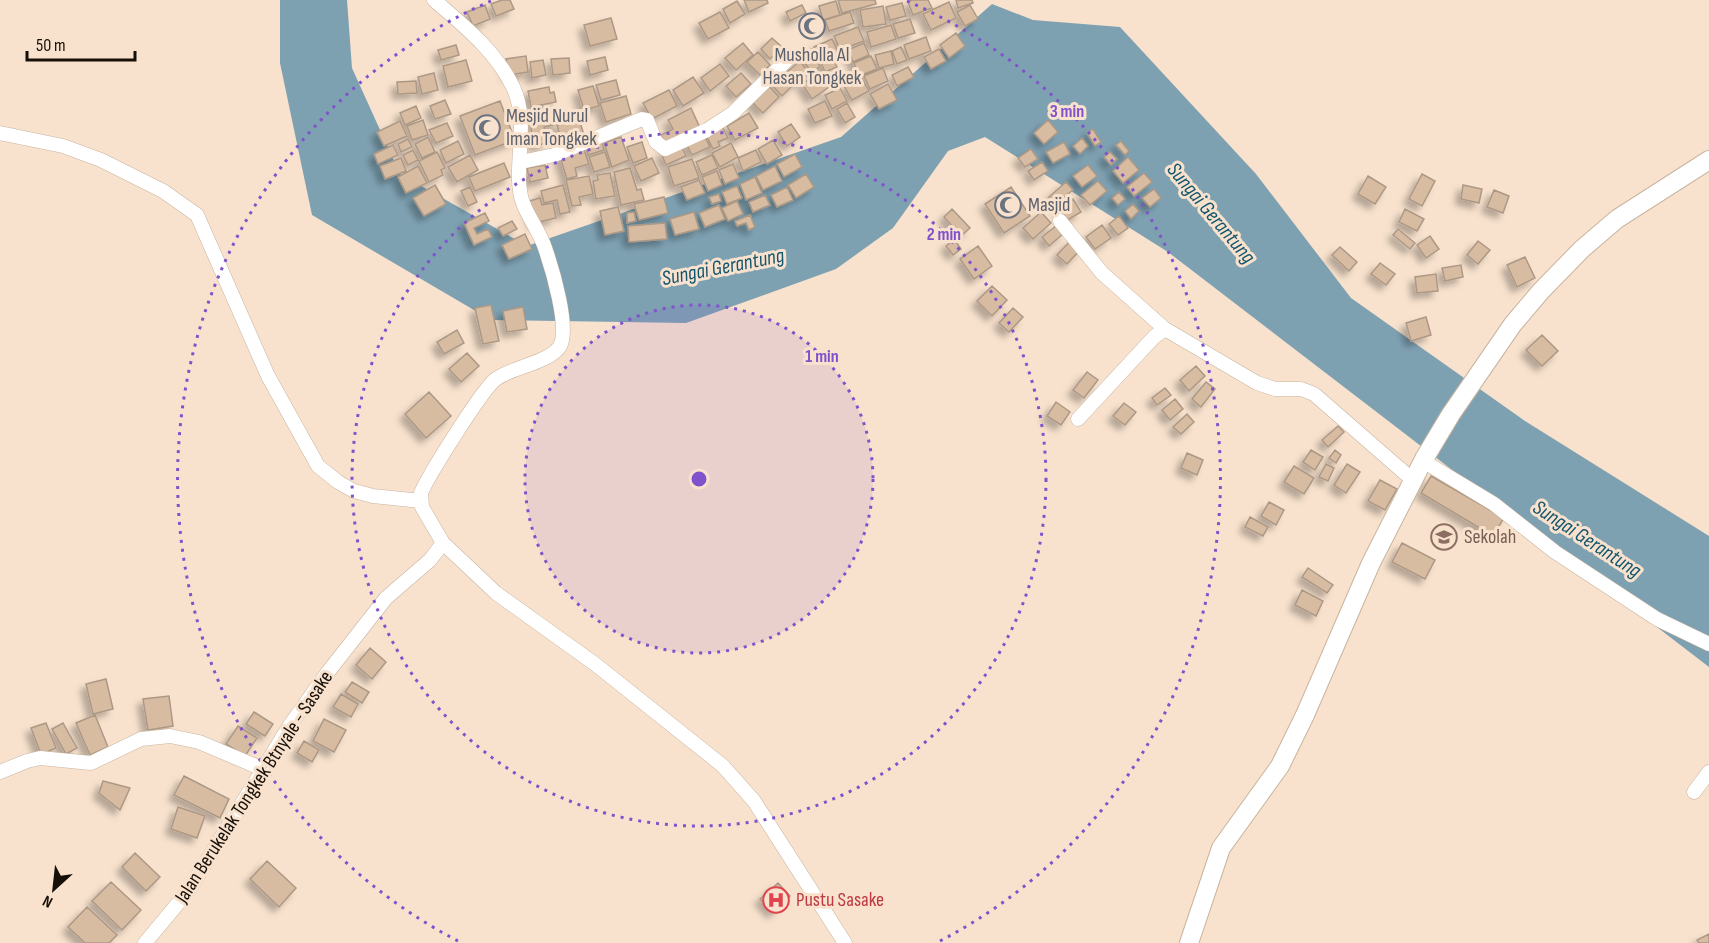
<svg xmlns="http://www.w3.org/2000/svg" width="1709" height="943" font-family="'Sofia Sans Condensed',sans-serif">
	<defs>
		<filter id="shadow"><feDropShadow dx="-5.5" dy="5.5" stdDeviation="3" flood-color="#0004"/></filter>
	</defs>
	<rect width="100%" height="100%" fill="#f8e2cd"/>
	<path fill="#7ea1b2" d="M280 0H347L352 68 400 174 527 246 841 137 992 4 1033 20 1120 27 1256 174 1351 298 1525 421 1709 536V667L1168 252 985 137 948 151 893 228 836 269 686 323 491 320 312 215 280 63Z"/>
	<path fill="#d7bca2" stroke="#ac9885" stroke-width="1.5" filter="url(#shadow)" d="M502 0H510L514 9 496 16 491 4Z
		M744 0H767L768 3 749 12Z
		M838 0H875L876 4 842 13Z
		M912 0H928L932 8 913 15 908 2Z
		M956 0H972L973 3 958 8Z
		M737 1 745 14 730 23 723 9Z
		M836 1 840 15 823 20 819 6Z
		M949 2 956 18 931 30 923 14Z
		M902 3 906 16 890 20 886 7Z
		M485 5 490 19 473 26 467 12Z
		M802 5 806 13 790 21 786 12Z
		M970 5 978 19 965 26 957 12Z
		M883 6 886 24 863 27 860 10Z
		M720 12 729 28 708 39 699 23Z
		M850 12 854 23 829 31 825 20Z
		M611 18 617 39 590 46 584 25Z
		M910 19 915 33 898 38 893 24Z
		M891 25 896 39 871 47 867 32Z
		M858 27 864 41 840 50 834 36Z
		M956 33 965 46 949 58 940 45Z
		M926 37 931 51 909 59 904 45Z
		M772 38 782 47 770 59 761 49Z
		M832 39 840 56 833 59 837 67 825 72 814 47Z
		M743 43 753 55 736 70 725 58Z
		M864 43 869 55 853 62 848 50Z
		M456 45 459 55 441 60 438 50Z
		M901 47 907 60 897 64 892 51Z
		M812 49 820 67 811 72 799 54Z
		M939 49 946 61 931 69 924 57Z
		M891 51 894 64 879 68 875 55Z
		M758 52 770 65 760 75 747 62Z
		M526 56 528 72 509 75 506 59Z
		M871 56 877 69 859 76 854 63Z
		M605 57 608 70 590 75 587 61Z
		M569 58 570 73 553 75 551 59Z
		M466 60 472 81 448 87 443 66Z
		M543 60 546 75 532 78 530 62Z
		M800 61 809 73 798 83 788 71Z
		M720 64 729 76 710 91 701 78Z
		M908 67 914 77 897 86 892 75Z
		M883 68 888 81 870 89 864 76Z
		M784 72 795 83 782 96 771 84Z
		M434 73 438 90 422 94 418 77Z
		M741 73 751 84 736 97 726 86Z
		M819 73 829 87 812 99 802 84Z
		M693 77 704 93 683 106 673 90Z
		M861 77 869 91 852 100 844 86Z
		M616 80 620 95 601 100 596 85Z
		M416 81 417 93 398 94 397 82Z
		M888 84 897 100 879 109 870 94Z
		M768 85 779 97 763 113 751 101Z
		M593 86 599 106 584 110 578 90Z
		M549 87 550 93 554 92 556 102 531 107 528 91Z
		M840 88 847 101 832 109 825 95Z
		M669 90 677 106 652 119 643 103Z
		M626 96 631 114 606 122 600 103Z
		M445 100 451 114 435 119 430 106Z
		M500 101 515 140 475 155 460 116Z
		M825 101 832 116 815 123 808 109Z
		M847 103 855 117 845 123 837 109Z
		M416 106 421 118 405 125 400 113Z
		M691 108 700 128 665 145 661 135 673 129 668 120Z
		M557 110 558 124 544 127 547 143 534 146 531 128H534L532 113Z
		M576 110 585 138 562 144 557 125 567 123 565 113Z
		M749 113 758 128 735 140 727 126Z
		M423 120 428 135 412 140 407 126Z
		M1048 120 1058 132 1044 144 1034 133Z
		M400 121 407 136 384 146 377 132Z
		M447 123 453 136 436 143 429 130Z
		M791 124 800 137 787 146 778 132Z
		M722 126 728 138 718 142 720 146 713 149 705 133Z
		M1093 129 1101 142 1095 146 1087 133Z
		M703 133 710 147 692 155 685 142Z
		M428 137 435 152 422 158 415 144Z
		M621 137 629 160 612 167 604 143Z
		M1082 138 1088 146 1080 154 1073 146Z
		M408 139 412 147 401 152 398 144Z
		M601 139 604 150 588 155 585 144Z
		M773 140 782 155 767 164 758 149Z
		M458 141 464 154 446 163 440 150Z
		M1121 141 1129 151 1125 155 1116 145Z
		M642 142 647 158 633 163 627 147Z
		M1064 142 1070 154 1053 163 1046 152Z
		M731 143 738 157 720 167 712 153Z
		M393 145 398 155 378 164 374 154Z
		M681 145 686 156 666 165 661 153Z
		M583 147 589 164 575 168 577 176 567 179 559 154Z
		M1031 149 1038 159 1025 167 1018 158Z
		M413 150 418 160 408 165 403 155Z
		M756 150 761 162 743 171 738 158Z
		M437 152 445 168 441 170 443 175 429 182 419 161Z
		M605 152 610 167 594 172 589 157Z
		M1110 152 1117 159 1111 165 1104 157Z
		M795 154 802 167 784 177 777 164Z
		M470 155 478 170 457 182 448 167Z
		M712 155 718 168 702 175 696 162Z
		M1128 157 1139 170 1123 183 1113 171Z
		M401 158 406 171 385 179 380 166Z
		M652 158 659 173 641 181 634 166Z
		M692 159 699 178 674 186 668 167Z
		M1042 162 1048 171 1034 180 1028 171Z
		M504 163 510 177 475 191 469 177Z
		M733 164 739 178 725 184 719 170Z
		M545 165 548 178 530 182 527 168Z
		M1088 165 1097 176 1082 187 1073 176Z
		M418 166 427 183 406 193 398 177Z
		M775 166 782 181 763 190 756 176Z
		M630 168 637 190 641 189 644 200 621 205 614 172Z
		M717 171 722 185 708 191 702 177Z
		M610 173 615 196 596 199 593 181 598 180 597 175Z
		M1144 173 1152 182 1134 196 1127 187Z
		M806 174 814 187 796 198 788 185Z
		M1422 174 1435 181 1422 206 1409 199Z
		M589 176 593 194 579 197 581 205 572 206 566 180Z
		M1368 176 1386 187 1375 204 1358 194Z
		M755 177 762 193 746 200 740 184Z
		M699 180 705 193 687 200 681 187Z
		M1098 181 1107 191 1090 205 1081 195Z
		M1066 182 1073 190 1055 204 1049 197Z
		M435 185 446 204 424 216 413 198Z
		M563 185 570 212 560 214 557 200 544 203 541 191Z
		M1463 185 1482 189 1479 203 1461 199Z
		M737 186 742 198 727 204 722 192Z
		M470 187 477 202 468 206 461 191Z
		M787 187 793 200 777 207 771 195Z
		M1011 187 1030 216 1004 233 985 204Z
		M1154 189 1161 198 1150 207 1142 198Z
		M1494 190 1509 196 1503 213 1487 207Z
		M1119 192 1125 199 1118 205 1112 198Z
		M719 194 721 201 712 204 709 197Z
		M765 195 770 205 753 212 749 202Z
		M664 197 668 213 639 220 634 204Z
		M540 198 542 205 553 203 556 218 534 223 529 201Z
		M1073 199 1081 212 1066 221 1059 209Z
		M737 201 743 214 728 221 722 208Z
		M1133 204 1139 211 1131 219 1125 211Z
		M719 205 725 219 705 227 699 213Z
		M618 207 624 231 605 235 600 211Z
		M952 209 970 228 961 236 944 217Z
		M1405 209 1424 219 1417 231 1399 222Z
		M634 212 636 221 627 223V213Z
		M694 212 699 229 675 235 670 219Z
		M1041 212 1051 223 1033 239 1023 228Z
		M485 213 489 221 474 228 477 234 488 229 492 237 474 245 464 223Z
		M750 215 755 227 749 230 746 223 737 226 735 221Z
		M1119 216 1128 228 1118 235 1109 224Z
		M512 221 517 229 503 236 498 228Z
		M665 223 667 239 629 242 628 226Z
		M1057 225 1064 233 1049 246 1042 237Z
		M1102 225 1111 238 1095 249 1086 237Z
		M1398 229 1415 243 1410 249 1393 235Z
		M525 234 532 249 509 259 502 245Z
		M1430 236 1439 249 1426 258 1417 245Z
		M954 239 961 249 953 255 946 246Z
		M1071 240 1081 249 1067 264 1057 255Z
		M1478 241 1490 250 1478 264 1467 255Z
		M978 246 992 266 974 279 960 259Z
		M1340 247 1357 262 1349 271 1332 255Z
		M1525 257 1535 278 1517 287 1507 265Z
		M1380 263 1395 274 1386 285 1371 274Z
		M1461 265 1463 277 1445 281 1442 268Z
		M1436 274 1438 291 1417 293 1415 277Z
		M992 286 1007 300 992 316 977 301Z
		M491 305 499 341 483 344 475 308Z
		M523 307 527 329 507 332 503 311Z
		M1013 308 1023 317 1009 332 999 323Z
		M1426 317 1431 335 1411 341 1406 323Z
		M457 330 464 343 444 354 437 342Z
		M1542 335 1558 351 1542 366 1526 350Z
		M467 353 479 366 461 382 449 369Z
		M1196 366 1205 376 1189 391 1180 380Z
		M1087 372 1098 380 1084 398 1073 390Z
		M1206 382 1215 389 1201 407 1192 399Z
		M1165 388 1171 395 1157 405 1152 398Z
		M429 392 451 416 426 438 405 414Z
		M1175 399 1183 409 1170 420 1162 410Z
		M1056 402 1070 412 1061 425 1047 416Z
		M1124 403 1136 412 1125 425 1113 416Z
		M1187 414 1194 422 1181 434 1173 427Z
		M1338 426 1344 432 1328 447 1322 440Z
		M1311 450 1323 457 1315 470 1303 462Z
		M1335 450 1341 455 1336 463 1329 458Z
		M1187 453 1203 460 1197 475 1181 468Z
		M1326 464 1334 468 1328 481 1319 477Z
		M1347 464 1360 472 1346 493 1334 485Z
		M1294 466 1314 478 1304 494 1284 482Z
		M1431 476 1504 518 1493 536 1421 493Z
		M1380 480 1397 489 1385 510 1368 501Z
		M1269 502 1284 510 1276 525 1261 516Z
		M1250 517 1268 527 1263 536 1245 527Z
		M1402 543 1435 560 1425 579 1392 562Z
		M1308 568 1333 585 1327 593 1302 577Z
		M1302 590 1323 601 1316 616 1295 605Z
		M370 648 386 662 372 679 356 665Z
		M106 679 113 709 93 714 86 684Z
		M352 682 369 692 362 703 345 692Z
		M341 694 358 704 351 717 333 707Z
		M169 696 173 726 148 730 143 699Z
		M254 712 273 724 265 736 246 724Z
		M95 715 108 747 90 755 76 723Z
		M324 719 346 730 334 752 313 741Z
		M46 723 56 748 41 754 31 728Z
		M63 723 77 748 66 754 52 729Z
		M238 726 257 738 245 756 226 744Z
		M304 741 319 750 312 762 297 753Z
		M184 776 229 799 220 818 174 795Z
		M103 781 130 788 120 810 99 793Z
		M178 807 205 816 197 838 171 829Z
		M135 853 160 877 146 891 122 867Z
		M267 861 296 888 279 907 250 879Z
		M111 882 141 910 122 930 92 901Z
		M778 883 790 896 773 913 760 899Z
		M87 907 117 935 109 943H85L68 927Z
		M1709 934V943H1699L1697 940Z"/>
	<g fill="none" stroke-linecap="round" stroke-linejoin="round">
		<g stroke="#c8b4a0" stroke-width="15">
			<path id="minor" d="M0 133 63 146 101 160 163 191 197 215 268 376 318 466 338 482 354 491 373 496 421 501
				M521 162 554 155 642 119 647 120 656 142 665 149 707 130 733 113 790 57
				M1060 221 1102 273 1165 329 1257 383 1275 389H1301L1314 394 1414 481
				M1078 419 1154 337 1165 329
				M1423 461 1494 504 1555 552 1657 619 1709 644
				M443 543 496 593 595 664 723 766 754 801 845 943
				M0 772 27 761 40 758 91 763 141 739 170 736 199 742 263 769
				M1694 792 1709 772
				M145 943 189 890 290 725 328 672 386 598 430 560 443 543 422 507 421 493C428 476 483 388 496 379 512 367 551 362 560 346 570 328 552 268 545 248 540 232 529 219 523 203 511 171 531 124 513 87 496 51 463 25 434 0"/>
		</g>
		<g stroke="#c8b4a0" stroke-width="20">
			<path id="tertiary" d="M1189 943 1221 848 1280 766 1305 715 1371 563 1424 459 1451 414 1513 324 1541 291 1582 249 1617 219 1709 160"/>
		</g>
		<use href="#minor" stroke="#fff" stroke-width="14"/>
		<use href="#tertiary" stroke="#fff" stroke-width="18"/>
	</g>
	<circle cx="699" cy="479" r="174" fill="#8053cc" fill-opacity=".12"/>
	<g fill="none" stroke="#8053cc" stroke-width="3" stroke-dasharray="3 6">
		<circle cx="699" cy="479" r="174"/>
		<circle cx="699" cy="479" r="347"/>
		<path d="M458 941A521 521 0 0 1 491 1M907 1A521 521 0 0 1 940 941"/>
	</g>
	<defs>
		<g id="mosque-ring" transform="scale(1.35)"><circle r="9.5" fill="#f8e2cd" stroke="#6b7280" stroke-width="1.5"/><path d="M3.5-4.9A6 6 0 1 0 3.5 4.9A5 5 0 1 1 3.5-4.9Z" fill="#6b7280"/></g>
		<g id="school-ring" transform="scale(1.35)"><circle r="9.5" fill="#f8e2cd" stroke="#8d6e63" stroke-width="1.5"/><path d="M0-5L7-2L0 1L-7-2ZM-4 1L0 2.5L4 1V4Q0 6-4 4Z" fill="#8d6e63"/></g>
		<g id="hospital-ring" transform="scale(1.35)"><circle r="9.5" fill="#f8e2cd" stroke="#e0444e" stroke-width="1.5"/><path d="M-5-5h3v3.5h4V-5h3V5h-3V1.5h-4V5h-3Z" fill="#e0444e"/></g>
	</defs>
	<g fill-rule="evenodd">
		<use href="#mosque-ring" x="812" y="26"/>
		<use href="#mosque-ring" x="487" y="128"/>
		<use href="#mosque-ring" x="1008" y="205"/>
		<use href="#school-ring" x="1444" y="537"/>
		<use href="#hospital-ring" x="776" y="900"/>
	</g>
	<g text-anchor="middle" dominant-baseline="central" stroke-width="6" stroke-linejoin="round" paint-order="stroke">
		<g font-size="20" fill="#5b616d" stroke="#f8e2cd" text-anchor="start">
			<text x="812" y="55" text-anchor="middle">Musholla Al<tspan x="812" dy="23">Hasan Tongkek</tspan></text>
			<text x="506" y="116">Mesjid Nurul<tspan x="506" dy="23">Iman Tongkek</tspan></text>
			<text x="1028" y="205">Masjid</text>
		</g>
		<g font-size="20" fill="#785e54" stroke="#f8e2cd" text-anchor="start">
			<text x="1464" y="537">Sekolah</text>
		</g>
		<g font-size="20" fill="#160f08" stroke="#f8e2cd">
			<text transform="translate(254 787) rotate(-57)">Jalan Berukelak Tongkek Btnyale - Sasake</text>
		</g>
		<g font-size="20" fill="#be3a42" stroke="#f8e2cd" text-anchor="start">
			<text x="796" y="900">Pustu Sasake</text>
		</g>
		<g font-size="21" font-style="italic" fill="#11556f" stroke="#f8e2cd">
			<text transform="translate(1211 213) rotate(50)">Sungai Gerantung</text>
			<text transform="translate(723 267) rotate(-11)">Sungai Gerantung</text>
			<text transform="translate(1587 539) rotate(33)">Sungai Gerantung</text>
		</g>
	</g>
	<circle cx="699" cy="479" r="9" fill="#8053cc" stroke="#f8e2cd" stroke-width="3"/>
	<g font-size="18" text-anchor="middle" font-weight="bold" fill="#8053cc" stroke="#f8e2cd" stroke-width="6" stroke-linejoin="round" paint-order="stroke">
		<text x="1067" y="117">3 min</text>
		<text x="944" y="240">2 min</text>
		<text x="822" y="362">1 min</text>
	</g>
	<g transform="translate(54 889) rotate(207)" stroke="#f8e2cd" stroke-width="4.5" paint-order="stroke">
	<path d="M0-4.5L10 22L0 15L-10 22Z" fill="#160f08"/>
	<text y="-9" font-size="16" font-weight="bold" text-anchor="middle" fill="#160f08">N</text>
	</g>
	<path d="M27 51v9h108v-9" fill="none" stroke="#160f08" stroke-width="3"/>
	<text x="36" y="51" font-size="18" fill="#160f08" stroke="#f8e2cd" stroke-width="4.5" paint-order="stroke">50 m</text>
</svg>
